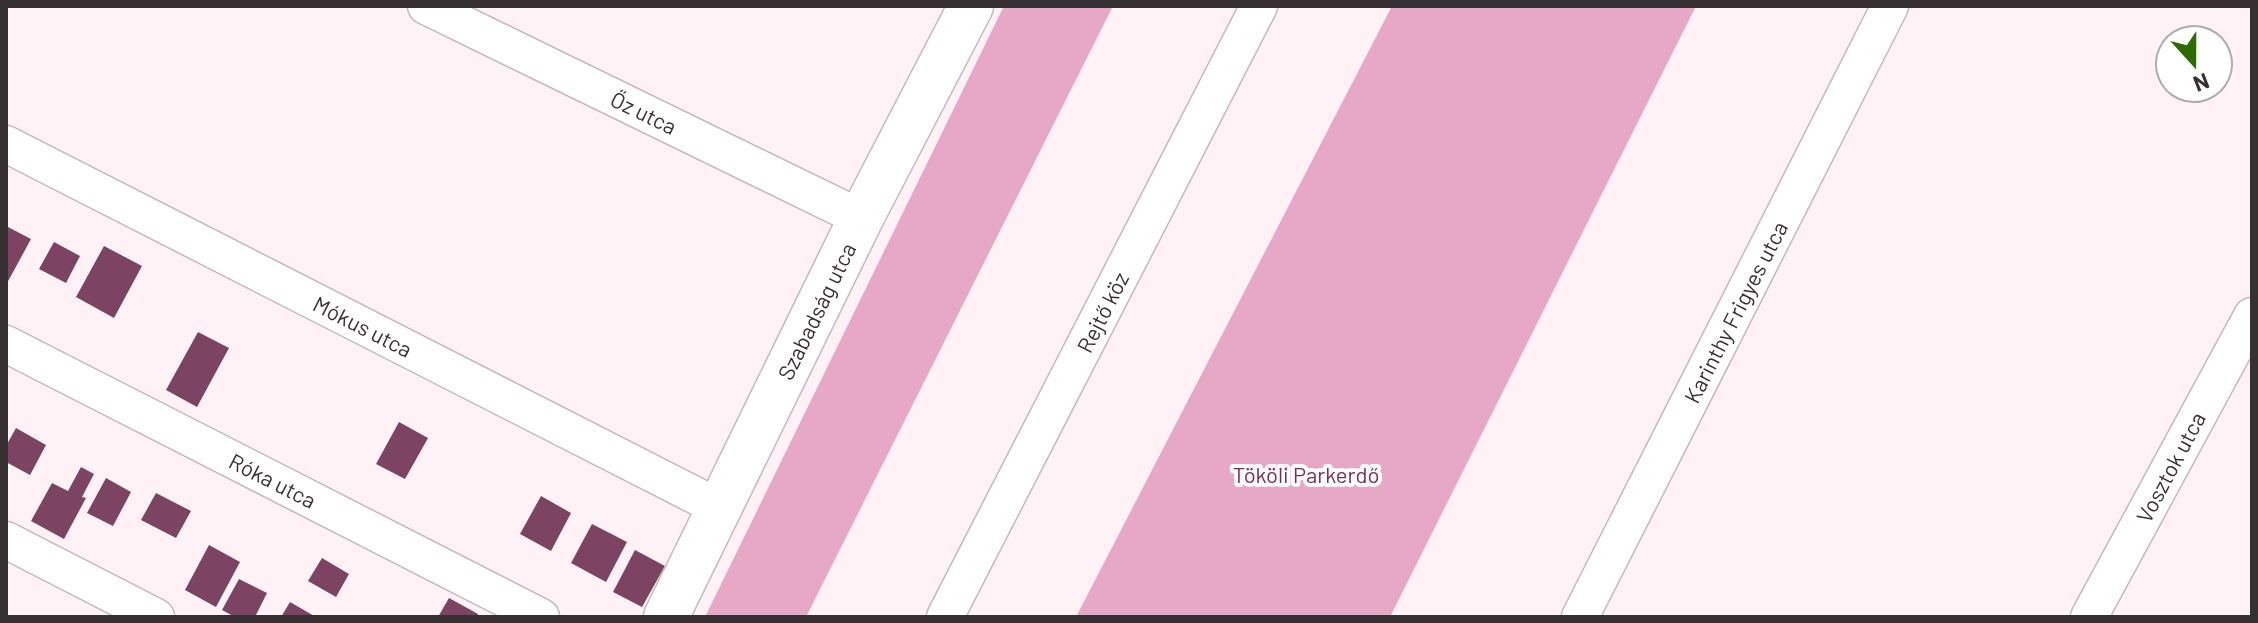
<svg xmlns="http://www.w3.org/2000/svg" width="2258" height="623" font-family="Barlow,sans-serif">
	<rect width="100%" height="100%" fill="#fef2f7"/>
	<path fill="#e7a7c7" d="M1004 6H1113L806 617H705Z
		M1392 6H1696L1390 617H1076Z"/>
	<path fill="#7c4462" d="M6 226 31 239 6 285Z
		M54 242 80 256 66 283 39 269Z
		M104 246 142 266 114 318 76 297Z
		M198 332 229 348 197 407 166 390Z
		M399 422 428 438 405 479 376 464Z
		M16 428 46 445 30 475 6 462V446Z
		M81 467 94 474 82 497 86 498 64 539 31 521 52 483 68 491Z
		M106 478 131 492 113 526 87 513Z
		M156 493 191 511 176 538 141 520Z
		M541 496 571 513 551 551 520 534Z
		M592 524 627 542 606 582 571 563Z
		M209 545 240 562 216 607 185 590Z
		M635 550 665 566 642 607 613 592Z
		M322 558 349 574 336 597 308 581Z
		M239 579 267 593 255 617H235L222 610Z
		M449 598 478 614 477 617H438Z
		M290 602 316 617H281Z"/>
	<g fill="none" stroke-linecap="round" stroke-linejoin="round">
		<g stroke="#c5b7be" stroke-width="39">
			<path id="minor" d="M426 6 861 218
				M6 144 720 508
				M6 344 541 617
				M6 540 156 617
				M945 617 1259 6
				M1580 617 1890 6
				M2089 617 2252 316"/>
		</g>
		<g stroke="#c5b7be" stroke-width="47">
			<path id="tertiary" d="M666 617 861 218 971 6"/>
		</g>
		<use href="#minor" stroke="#fff" stroke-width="36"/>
		<use href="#tertiary" stroke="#fff" stroke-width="44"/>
	</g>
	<g text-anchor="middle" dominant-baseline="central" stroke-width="8" stroke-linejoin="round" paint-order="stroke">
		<g font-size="22" fill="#363033" stroke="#fff">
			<text transform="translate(644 112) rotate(26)">Őz utca</text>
			<text transform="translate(816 311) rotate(-64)">Szabadság utca</text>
			<text transform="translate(1102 312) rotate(-63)">Rejtő köz</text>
			<text transform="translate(1735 312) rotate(-63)">Karinthy Frigyes utca</text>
			<text transform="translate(363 326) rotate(27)">Mókus utca</text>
			<text transform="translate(2170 467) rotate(-62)">Vosztok utca</text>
			<text transform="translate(273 480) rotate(27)">Róka utca</text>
		</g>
		<g font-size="22" fill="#772d58" stroke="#fff">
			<text x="1306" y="474">Tököli Parkerdő</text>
		</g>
	</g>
	<rect width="2258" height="623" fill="none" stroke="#363033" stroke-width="16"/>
	<g transform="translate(2194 64) rotate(159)"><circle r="38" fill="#ffffff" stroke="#afacad" stroke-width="2"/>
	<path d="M0-6L14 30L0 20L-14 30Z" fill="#2c6c00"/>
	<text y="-12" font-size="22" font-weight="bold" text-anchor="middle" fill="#363033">N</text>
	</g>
</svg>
